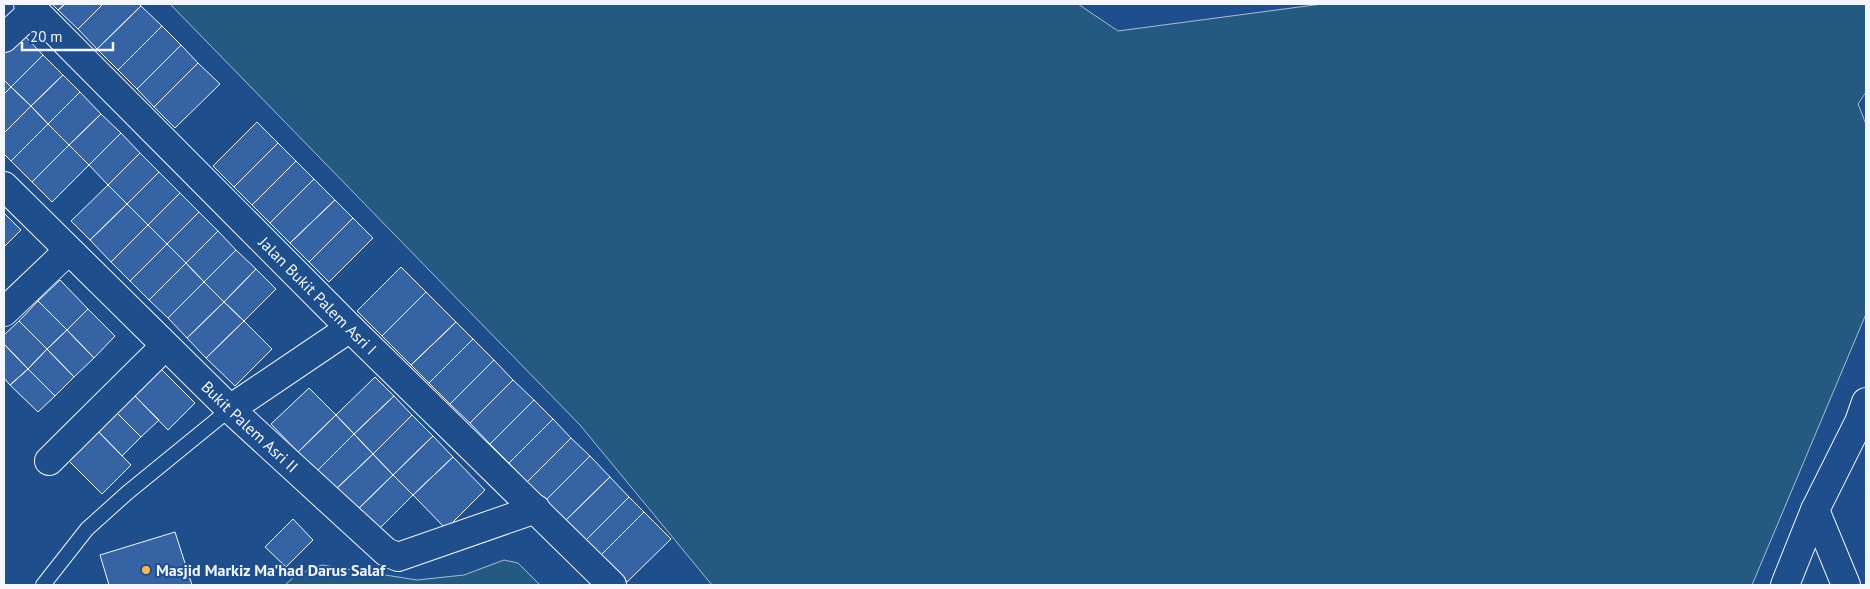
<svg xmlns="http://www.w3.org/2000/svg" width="1870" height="589" font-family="'PT Sans',sans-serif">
	<rect width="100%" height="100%" fill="#1f4e8c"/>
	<path fill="#245a82" stroke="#a8bbd7" d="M170 4H1078L1118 31 1322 4H1866V92L1858 104 1866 124V314L1752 585H712L580 425Z
		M504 560 518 563 540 585H285L296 575 322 565 417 580 464 575Z"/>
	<path fill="#3563a3" stroke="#f2f6ff" d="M52 4H65L58 10Z
		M65 4H103L78 29 58 10Z
		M103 4H139L141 6 97 49 78 29Z
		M141 6 162 26 118 70 97 49Z
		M162 26 181 45 137 89 118 70Z
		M20 31 43 55 11 87 4 80V48Z
		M181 45 198 63 154 107 137 89Z
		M43 55 63 75 31 106 11 87Z
		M198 63 220 84 175 128 154 107Z
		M63 75 80 92 48 124 31 106Z
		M4 80 11 87 4 94Z
		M11 87 31 106 4 133V94Z
		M80 92 101 114 69 145 48 124Z
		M31 106 48 124 11 161 4 154V133Z
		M101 114 121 133 89 165 69 145Z
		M257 122 278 143 234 187 213 166Z
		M48 124 69 145 32 182 11 161Z
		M121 133 140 153 108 185 89 165Z
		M278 143 296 161 252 205 234 187Z
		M69 145 89 165 52 202 32 182Z
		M140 153 159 172 127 204 108 185Z
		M296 161 314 179 270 223 252 205Z
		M159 172 180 193 148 225 127 204Z
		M314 179 335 200 290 243 270 223Z
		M108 185 127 204 90 240 71 221Z
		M180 193 199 212 167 244 148 225Z
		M335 200 353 218 309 262 290 243Z
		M127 204 148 225 111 262 90 240Z
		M199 212 218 231 186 263 167 244Z
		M4 213 21 230 4 247Z
		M353 218 373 238 329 282 309 262Z
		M148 225 167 244 130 281 111 262Z
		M218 231 236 250 204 282 186 263Z
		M167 244 186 263 149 300 130 281Z
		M236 250 256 269 224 302 204 282Z
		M186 263 204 282 168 318 149 300Z
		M401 267 426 292 382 336 357 311Z
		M256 269 276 289 244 321 224 302Z
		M60 280 88 309 67 330 38 301Z
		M204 282 224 302 187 338 168 318Z
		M426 292 456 322 411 365 382 336Z
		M38 301 67 330 47 349 19 321Z
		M224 302 244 321 206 358 187 338Z
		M88 309 115 336 94 358 67 330Z
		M19 321 47 349 28 369 4 344V335Z
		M244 321 272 349 235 386 206 358Z
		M456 322 473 339 429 383 411 365Z
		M67 330 94 358 74 377 47 349Z
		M473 339 494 360 450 404 429 383Z
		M4 344 28 369 10 385 4 378Z
		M47 349 74 377 55 396 28 369Z
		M494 360 513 380 470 423 450 404Z
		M158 366 195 403 168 430 131 392Z
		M28 369 55 396 38 412 10 385Z
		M375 377 394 396 354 434 336 415Z
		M513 380 534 400 490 444 470 423Z
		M309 388 336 415 298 452 271 424Z
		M131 392 159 420 141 437 114 410Z
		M394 396 412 415 373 454 354 434Z
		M534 400 553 419 509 463 490 444Z
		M114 410 141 437 122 456 95 428Z
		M336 415 354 434 317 471 298 452Z
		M412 415 433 436 393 475 373 454Z
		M553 419 571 438 527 482 509 463Z
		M95 428 131 465 102 494 65 457Z
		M354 434 373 454 335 490 317 471Z
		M433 436 453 457 413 495 393 475Z
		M571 438 590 456 546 500 527 482Z
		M373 454 393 475 356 511 335 490Z
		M590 456 610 477 566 520 546 500Z
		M453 457 485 490 446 529 413 495Z
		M393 475 413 495 376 532 356 511Z
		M610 477 629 497 586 540 566 520Z
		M629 497 644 512 601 555 586 540Z
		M644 512 671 539 627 582 601 555Z
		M293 519 313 540 286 567 265 547Z
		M175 532 192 585H109L100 555Z"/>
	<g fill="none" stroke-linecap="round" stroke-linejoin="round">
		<g stroke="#f2f6ff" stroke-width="16">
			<path id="service" d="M43 585 87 529 127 493 230 409"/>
		</g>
		<g stroke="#f2f6ff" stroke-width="30">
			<g id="minor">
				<path id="s1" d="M28 4 350 328 612 585"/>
				<path d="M4 38 34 10"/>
				<path id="s2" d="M4 186 230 409 386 552 398 557 536 509"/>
				<path d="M4 312 68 251"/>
				<path d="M230 409 350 328"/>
				<path d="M49 461 165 346"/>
				<path d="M1815 510 1846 585"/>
				<path d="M1785 585 1815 510 1859 422 1866 402"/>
			</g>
		</g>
		<use href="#service" stroke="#1f4e8c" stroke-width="14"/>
		<use href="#minor" stroke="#1f4e8c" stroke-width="28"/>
	</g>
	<circle fill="#ffb74d" stroke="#1f4e8c" stroke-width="2" cx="146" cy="570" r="5"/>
	<g text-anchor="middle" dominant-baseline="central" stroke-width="4" stroke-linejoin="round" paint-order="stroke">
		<g font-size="16" fill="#f2f6ff" stroke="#1f4e8c">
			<text stroke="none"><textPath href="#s1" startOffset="411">Jalan Bukit Palem Asri I</textPath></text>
			<text stroke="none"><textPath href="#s2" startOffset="344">Bukit Palem Asri II</textPath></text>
		</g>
		<g font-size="16" font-weight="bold" fill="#f2f6ff" stroke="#1f4e8c" text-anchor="start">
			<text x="156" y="570">Masjid Markiz Ma'had Darus Salaf</text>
		</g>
	</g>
	<rect width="1870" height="589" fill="none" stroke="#f2f6ff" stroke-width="10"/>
	<path d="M22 42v8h91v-8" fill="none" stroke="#f2f6ff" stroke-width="2.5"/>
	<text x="30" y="42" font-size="15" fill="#f2f6ff" stroke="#1f4e8c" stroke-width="4" paint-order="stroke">20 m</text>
</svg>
